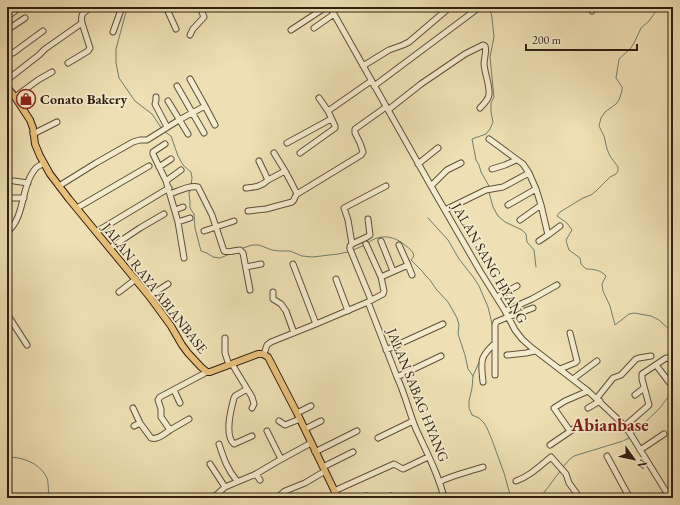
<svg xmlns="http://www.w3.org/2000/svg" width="680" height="505" font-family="'EB Garamond',serif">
	<rect width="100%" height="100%" fill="#eee0b4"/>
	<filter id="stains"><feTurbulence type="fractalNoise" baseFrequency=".005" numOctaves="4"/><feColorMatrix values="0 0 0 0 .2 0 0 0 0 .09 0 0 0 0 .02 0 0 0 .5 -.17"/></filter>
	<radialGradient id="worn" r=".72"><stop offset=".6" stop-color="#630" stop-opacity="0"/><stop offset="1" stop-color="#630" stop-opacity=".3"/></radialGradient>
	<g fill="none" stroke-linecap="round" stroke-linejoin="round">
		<path stroke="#6f7e6d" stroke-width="1" d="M129 7 126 12 116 49V63L119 78 135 101 152 114 162 129
			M488 7 490 9 492 18 494 37 490 57 494 97 491 103V112L493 122 490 129 486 134 472 139 476 160 479 165 481 172 489 186
			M659 7 649 21 641 28 634 43 630 49 619 59 616 78 622 87V91L619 100 616 104 605 112 601 118 599 126 604 136 607 149 610 156 618 167V171L616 174 610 177 596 191 591 195 583 198 560 212 557 216 567 223 572 230 566 240 567 244 569 250 580 258 581 264 586 269C593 269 601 270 606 276L602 284 603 291 610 306 615 325 629 314 634 313 651 316 659 320 673 333
			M164 131 171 136 178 156 183 165 191 172 192 178 191 186
			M190 189 189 193 190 202V208L194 214 195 228 201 251 207 253 213 257 220 258 230 254
			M489 192 490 196 493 207 498 216 505 222 522 230 526 234 527 242 534 250 536 267
			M428 218 448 240 459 259 474 278 479 286 488 307 493 328
			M368 243C380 233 395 236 406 246 410 249 413 251 414 256L411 260 423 272 425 275 430 280 436 289 448 302 457 318 459 325 458 334 465 355 468 369 473 376
			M243 248 252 245H259L272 250 279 251H290L302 256 313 257 338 254 348 252
			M353 250 365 245
			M480 360 473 376 472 388 469 401V408L472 415 479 418 484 423 487 428 492 440 504 473 511 498
			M633 434 659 409 673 391
			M7 457C22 457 38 462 46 476 49 481 48 491 49 498
			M562 468 570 459 574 456 623 441 629 438
			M539 498 546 490 561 470"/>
		<g stroke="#5f4f3a" stroke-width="7">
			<path id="minor" d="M166 7 176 29
				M330 7 431 186 480 271 505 311 515 330 522 339 532 348 588 391 625 426 633 438 670 498
				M589 7 592 11
				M7 17 20 7
				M314 28 334 14
				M7 30 25 18
				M291 30 326 7
				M113 32 122 7
				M190 35 193 29 204 17 200 7
				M7 49 12 53H13L43 31
				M68 63 88 51 90 48 82 23
				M363 66 389 50 403 45 409 42 450 7
				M190 79 205 106
				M7 80 39 55 45 49 82 23C80 13 84 12 92 7
				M177 86 204 133
				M374 86 477 9
				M15 97 38 80 52 72
				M156 97V100L155 104 167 127
				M319 98 328 111
				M168 101 188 134
				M388 110 421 84 465 54 483 45 485 46C487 51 484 58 484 64 485 75 490 85 489 95 488 100 484 104 480 108
				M33 134 57 122
				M489 139 523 164 529 173
				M287 143 331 119
				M165 144 153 152V154L166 181 178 222 184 258
				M274 153 285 171
				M300 153 335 128V126L328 111 371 81
				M259 161 268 180 285 171 292 184 297 194 361 155 363 152 360 143 355 133V129L386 107
				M418 164 438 148
				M159 167 171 159
				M492 169 505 165 516 160
				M14 181 28 183
				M166 181 181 170
				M59 186 96 163 133 142 140 140H147L179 120 205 106 215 125
				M431 186 447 170 461 163
				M246 188C254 187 261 187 268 180
				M170 194C179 191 189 185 198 187L212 215 224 251C228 253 236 250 240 250L243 253 250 290
				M13 198H24
				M508 205 536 189
				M77 208 149 166
				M175 210 183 207
				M445 210 486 190 503 187 529 173 536 189 541 205 548 235 539 241
				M248 211 266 209 292 202C295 200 294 197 297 194
				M520 220 541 205
				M178 222 190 218
				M204 231 234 221
				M7 232C26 217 20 186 36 168 38 166 41 165 44 163
				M96 232 169 188
				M548 235 560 226
				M381 241 393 271
				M352 244 367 237 370 235 368 219
				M110 248 140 228 164 214
				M293 264 316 324
				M408 265 412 275
				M246 267 261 264
				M381 277 408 265 399 245
				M336 279 348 311
				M119 292 136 279
				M273 292V299L281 304 286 311 294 333
				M149 296 168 284
				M497 297 517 286
				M371 300 350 249V246L352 244 348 220 344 208 386 186
				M368 302 397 377C405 394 409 412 416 429 426 451 439 475 444 498
				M505 311 532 299 557 285
				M7 314 27 345
				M225 338V353L229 365
				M495 343V375
				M386 350 443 324
				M264 354 267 345 271 342 316 324 368 302 383 294 384 291 381 277 366 244
				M507 355 526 353 535 351
				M232 364 252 397 254 404 252 408
				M656 365 669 382
				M560 369 575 363 577 361 570 333
				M397 377 441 356
				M573 379 597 361
				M483 382C481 361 479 358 495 343V325L496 322 503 319 533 308
				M247 389 235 396 234 398C231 409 224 435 234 444L252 436
				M174 390 180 403
				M635 395 644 388
				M597 398 613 378 621 375 636 359 639 358 651 356
				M133 408 140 423 151 438C158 440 164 434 170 430
				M588 408 600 401
				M297 413 311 406
				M189 419 170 430 161 417V409L158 400 160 397 207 372
				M279 421 285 425 300 419
				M134 426 140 423
				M625 426 649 405 642 379V374L666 358 671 359 673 360
				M305 429 321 421
				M267 431 281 459
				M570 431 554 408 565 401 588 391
				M378 438 413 421
				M219 444C224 459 227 469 237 481
				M550 445 575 428
				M640 450 664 434
				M315 452 357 431
				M607 456 627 493 631 498
				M210 464 225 487
				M323 467 353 452
				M256 474 260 480
				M516 481C530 476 540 466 551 457L566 474 569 483 580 498
				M439 482C453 475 468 472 483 467
				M334 491 394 464 403 469 428 457
				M213 498 225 487 256 474 278 461 311 443
				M277 498 285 491 305 483 325 471
				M362 498 366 496
				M388 498 391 496
				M437 498 444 495"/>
		</g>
		<g stroke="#2f1f11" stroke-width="8">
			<path id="major" d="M7 87 15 97 30 120 33 128 35 144 40 156 50 174 69 199 149 296 171 326 182 345 188 353 201 367 207 372H210L258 354H263L268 357 297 413 338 498"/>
		</g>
		<use href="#minor" stroke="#f4ebce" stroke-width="5"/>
		<use href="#major" stroke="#e7c07a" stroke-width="6"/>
	</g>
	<defs>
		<g id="shop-ring" transform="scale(1)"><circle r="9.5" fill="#f4ebce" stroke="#8f2418" stroke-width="1.5"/><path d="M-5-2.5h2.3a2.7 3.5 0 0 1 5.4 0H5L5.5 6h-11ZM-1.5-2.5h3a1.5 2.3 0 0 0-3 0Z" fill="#8f2418"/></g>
	</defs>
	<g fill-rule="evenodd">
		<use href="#shop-ring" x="26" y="99"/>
	</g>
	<g text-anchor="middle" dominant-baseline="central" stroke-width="3.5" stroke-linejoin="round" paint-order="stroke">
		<g font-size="14" font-weight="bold" fill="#2f1f11" stroke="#f4ebce" text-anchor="start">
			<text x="40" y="99">Conato Bakery</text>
		</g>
		<g font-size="14" fill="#2f1f11" stroke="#f4ebce">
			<text transform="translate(490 263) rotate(60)">JALAN SANG HYANG</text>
			<text transform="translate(155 288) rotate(52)">JALAN RAYA ABIANBASE</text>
			<text transform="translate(418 395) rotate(68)">JALAN SABAG HYANG</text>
		</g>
		<g font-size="18" font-weight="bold" fill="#7a1f14" stroke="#f4ebce">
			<text x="610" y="424">Abianbase</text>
		</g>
	</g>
	<rect width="680" height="505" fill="none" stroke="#eee0b4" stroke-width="24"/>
	<rect x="8" y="8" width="664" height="489" fill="none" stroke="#2f1f11" stroke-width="2"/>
	<rect x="12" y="12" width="656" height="481" fill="none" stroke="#2f1f11"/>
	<g transform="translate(634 459) rotate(123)" stroke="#f4ebce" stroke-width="3" paint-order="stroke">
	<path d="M0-3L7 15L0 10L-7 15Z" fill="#2f1f11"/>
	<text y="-6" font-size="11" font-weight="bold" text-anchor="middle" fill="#2f1f11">N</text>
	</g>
	<path d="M526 44v6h111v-6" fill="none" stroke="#2f1f11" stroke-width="2"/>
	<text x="532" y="44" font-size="12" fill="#2f1f11" stroke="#f4ebce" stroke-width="3" paint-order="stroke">200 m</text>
	<rect width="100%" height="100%" filter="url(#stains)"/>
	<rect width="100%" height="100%" fill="url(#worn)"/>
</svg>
